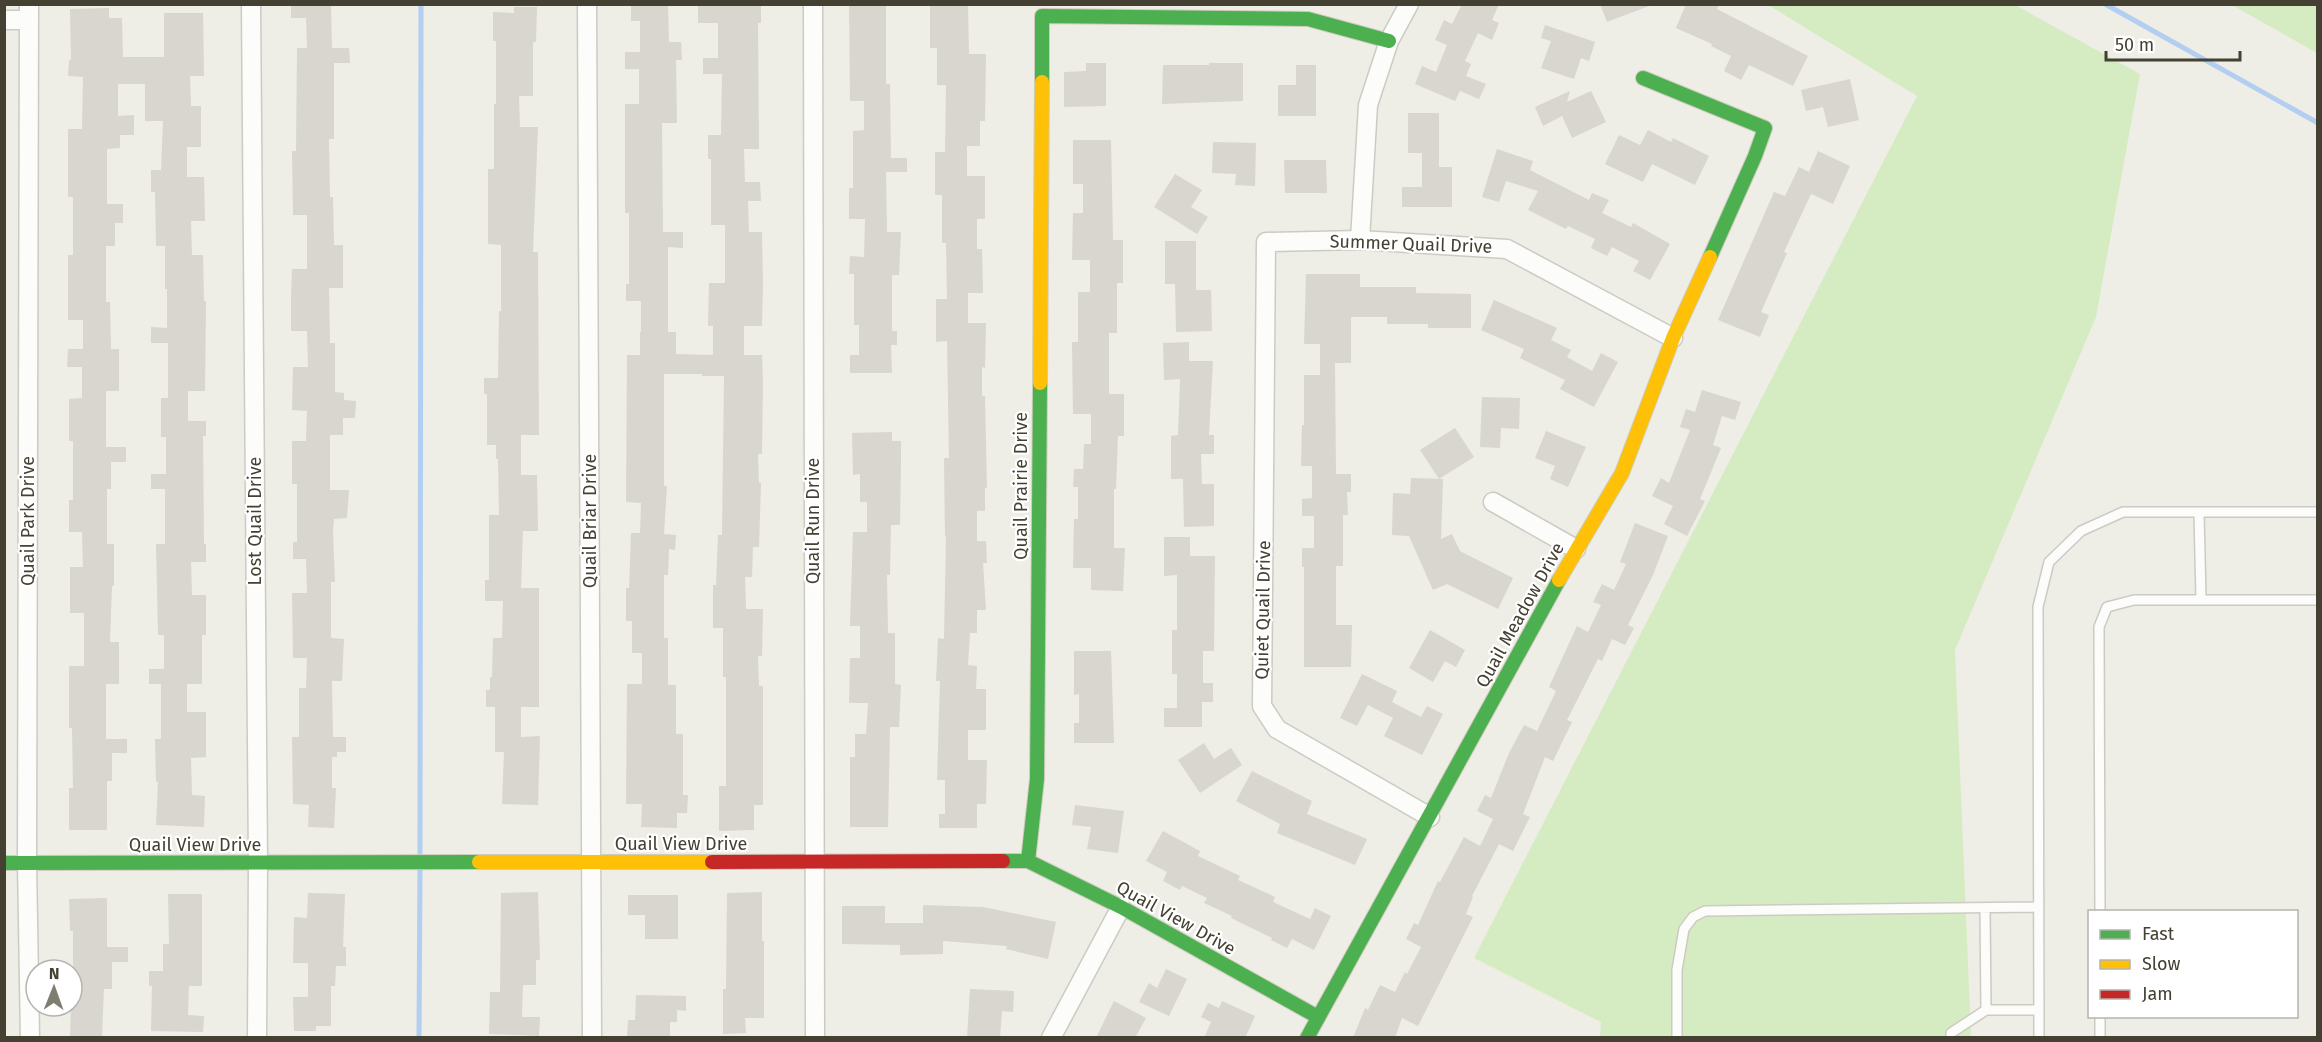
<svg xmlns="http://www.w3.org/2000/svg" width="2322" height="1042" font-family="'Fira Sans',sans-serif">
	<rect width="100%" height="100%" fill="#eeede6"/>
	<path fill="#d5ecc3" d="M1768 5H2015L2140 74 2096 317 1955 650 1971 1037H1600L1601 1022 1474 958 1917 96Z
		M2232 5H2317V53Z"/>
	<g fill="none" stroke-linecap="round" stroke-linejoin="round">
		<path stroke="#b2cef0" stroke-width="5" d="M2105 4 2318 123
			M420 856 421 4
			M419 1038 420 868"/>
	</g>
	<path fill="#d8d6ce" d="M291 4H331L332 48H349L350 63H334V139H329L330 197H333L334 245H343V288H329L330 343H335V392L344 393V400L356 401 355 418H343V435H330V490H349L347 518 334 519 333 533 335 582H331V638L344 639 342 681H332L333 737H346V752H337V757H332V788H336L334 828 308 827 309 805 293 804 292 737H299V688H306L307 658H293L292 593H307L306 559H293V542H297V484H292V441H306L307 411 292 410 293 367H308L307 331H291V298L292 269H307V215H293L292 151H296L297 48H307L306 18H291Z
		M631 4H668L669 42H681L682 60H676L677 123H662L663 232H683V248L668 247V332H676V354L713 355V326H708L709 283H725V225H711V159H708V135H721L722 74H703V58H718V23H698V4H761V23H758L759 149H744L745 182H760L761 201H748L749 232H762L763 284 762 326H744V355H762L763 382 762 454H758L759 483H761L759 547H753L752 577H745L746 609H763L762 656H758L759 686H763V805H754V830L719 831V786H726V677H723V628H713V585H716L718 535H722L724 376H702V374H664V486H667L664 534 676 535 675 550 669 549 668 575H664V638H668V685H676V734H683V795H688L687 813H677V828L641 827 642 804H626L627 684H642V653H632V621H626V588H629L631 533H640L641 503 626 502 627 355H640V332H641V301H626V284H629V213H625V104H639V69H625V52H640V21H631Z
		M849 4H886V84H890L891 158H907V172H886L887 232H901L899 275H892V331H897V345H891L892 373H850V355H859V325H854V274H849L850 256 864 257 865 219H849V188H853V131L864 130V101H850Z
		M1462 4H1499L1492 20 1499 23 1492 40 1478 33 1465 61 1471 64 1466 76 1486 84 1479 99 1460 91 1455 101 1415 84 1422 66 1436 72 1447 45 1435 40 1444 20 1452 24Z
		M1600 4H1649V6L1607 22Z
		M1686 4H1719L1717 9 1808 56 1793 86 1749 65 1741 80 1724 71 1731 56 1711 46 1712 44 1676 28Z
		M930 5H968L969 54H986L985 121H980V146H967V176H985V219H977V249H982L983 293H968V323H986L985 368 982 367V396H985L987 488H985V511H977V541H986L987 563H983L986 610H977V633H970L968 665 977 666 976 689H986V730H968V760H987L986 804H977V828H939V814H945V780H937L940 681H936L938 638 944 639 946 536 945 537 944 458H949L947 341 936 342V299H947L946 243H942V195H935V152H945L946 85H937V48H930Z
		M514 7H537L536 42H533V96H519L520 127H538L533 252H538L539 435H521V475H537L538 531H523L521 588H539V707H521V737L540 736 538 805 502 804 504 752H495V707H486V690H490V677H492L493 638H502L503 601H485V580H489V515H499L498 459H496V445H487V394H484V378H498L499 311H501V245L488 244V169H494V104H496V41H493V12L514 13Z
		M109 8V18H122L123 57H164V13H203L204 76H190L191 106H201V147H187V177H204L205 221H191L192 255H203L204 301H206L205 391H188V421H206V436H203L204 544H206V562H191L192 595H206V635H202V684H187V712H206V757L191 758 192 795 205 796 204 827 156 825 158 782H156L155 739H161V684H149V669H164V635H158L156 544H165V489H151V474H166V437H161V398H168V343H151V327L167 328V289H165V246H156L155 192H151V170H161L163 121H145V84H118V116L134 115V135H120V148L107 149V204H123V223H115V246H106V302H110L111 349H119V391H106V447H126V462H111V489H107V544H114V586H112L110 642H119V684H106V739H127V753H112V781H107V830H69V788H73L72 728H69V666H84V613H70V567H83L82 532H69V500H73V441H69V399L82 398V367H67L68 349H83V320H68V255H73V197H68V129H82L83 77 68 76 69 60H71L70 9Z
		M1545 25 1595 42 1589 61 1581 58 1574 79 1541 68 1551 41 1541 38Z
		M1086 63H1106V106L1064 107V72L1086 71Z
		M1209 63H1243V101L1162 104 1163 65H1209Z
		M1296 65H1316V116H1278V85H1296Z
		M1850 79 1859 120 1828 127 1823 107 1806 111 1801 90Z
		M1570 91 1567 102 1591 91 1606 122 1572 138 1562 116 1543 126 1535 107Z
		M1408 113H1439V167H1452V207H1402V187H1422V153H1408Z
		M1648 130 1671 142 1673 138 1709 156 1695 185 1652 164 1643 182 1605 164 1619 135 1640 145Z
		M1073 140H1111L1113 240H1123V283H1117V333H1109V394H1124V436H1118L1116 489H1114V548H1125L1123 591 1091 590V568H1073L1074 519H1078V487H1073L1074 469H1083L1084 444H1091V414H1073L1072 342H1078V292H1090V260H1072L1073 213H1083V184H1073Z
		M1213 142 1256 143 1255 186 1235 185 1236 174 1212 173Z
		M1497 149 1533 161 1530 170 1589 200 1592 193 1609 200 1602 213 1631 227 1633 223 1670 244 1650 280 1633 271 1639 261 1612 247 1607 256 1591 248 1595 239 1568 226 1566 229 1528 210 1538 191 1506 181 1499 202 1482 197Z
		M1818 151 1850 166 1833 204 1811 194 1784 252 1787 253 1761 312 1769 315 1760 337 1718 320 1774 192 1785 196 1799 167 1809 172Z
		M1284 160H1326L1327 193H1285Z
		M1175 174 1202 190 1191 207 1208 217 1197 234 1154 207Z
		M1165 241H1196V290H1211L1212 331 1176 332 1175 284H1165Z
		M1306 274H1360V287H1416V293L1471 294V328H1428V324H1387V317H1351V363H1335L1336 474H1351V492H1347L1348 515H1343V566H1336V625H1352L1351 667H1304V567H1302V548H1314V516H1302V499L1312 498V466H1301L1302 425H1304V375H1320V344H1304Z
		M1494 300 1557 328 1551 340 1571 350 1567 357 1592 371 1601 353 1618 362 1594 407 1560 389 1565 380 1520 358 1524 349 1481 330Z
		M1189 342V361H1213L1209 435H1214V454H1201L1202 484H1214V526L1184 527 1183 479H1171V436L1178 435 1180 379 1164 380 1163 343Z
		M1702 390 1741 402 1735 420 1722 416 1713 445 1721 448 1700 499 1705 501 1687 536 1664 524 1673 506 1652 496 1661 478 1669 483 1690 430 1680 427 1686 409 1695 412Z
		M1482 397 1520 398 1519 429 1501 428 1500 448 1480 447Z
		M1455 428 1474 457 1439 479 1420 450Z
		M1546 431 1586 447 1568 487 1550 479 1555 466 1535 458Z
		M892 432V441H901V462L900 525H891L890 575H887L888 633H895V684L901 685 899 727H890L888 827H850V757H855V734H866L868 703H849L850 658H860V626H850L853 532H867V502H860V474L853 475 852 433Z
		M1411 478 1443 479 1441 539 1452 534 1460 551 1513 578 1498 609 1447 584 1433 590 1409 536 1392 535 1393 493 1410 494Z
		M1635 523 1668 536 1653 575 1628 625 1634 628 1625 645 1612 639 1602 661 1598 659 1567 720 1572 722 1553 761 1545 757 1523 814 1530 817 1513 851 1499 844 1472 896 1473 897 1466 914 1473 917 1418 1026 1402 1018 1395 1038H1353L1365 1008 1368 1010 1380 985 1395 992 1405 972 1407 974 1421 947 1406 939 1414 923 1418 925 1438 881 1440 882 1464 837 1480 846 1493 819 1477 811 1485 795 1491 798 1509 753 1524 725 1537 731 1556 691 1549 687 1577 626 1588 632 1601 605 1593 602 1602 584 1614 590 1626 564 1620 562Z
		M1164 537H1190V556H1215L1214 651H1203V683H1213V702H1202V727H1164V708H1177V674H1172V630H1177V575L1164 576Z
		M1430 630 1465 650 1456 667 1445 661 1433 682 1409 668Z
		M1074 651H1111L1114 743H1074V723H1079V694L1074 695Z
		M1362 674 1397 691 1392 702 1421 717 1427 706 1443 714 1422 755 1384 736 1393 718 1368 705 1357 726 1340 718Z
		M1204 743 1214 759 1231 748 1242 765 1200 793 1178 760Z
		M1252 771 1312 801 1307 814 1367 839 1355 865 1277 833 1280 824 1236 801Z
		M1075 805 1124 811 1118 853 1087 849 1091 827 1072 825Z
		M1163 831 1200 851 1198 856 1240 876 1238 880 1275 897 1273 902 1310 919 1315 908 1331 916 1314 950 1292 939 1287 948 1271 940 1272 938 1231 918 1232 916 1204 903 1207 898 1182 886 1180 890 1163 881 1167 872 1146 861Z
		M538 892 540 960H536V985H523L522 1017H540L539 1036 489 1034 490 992H500L501 893Z
		M762 892V941H764V1018H745L746 1033 723 1034V989H726L727 893Z
		M308 893 345 894 343 947H346V966H336L335 986H331V1026H316V1031H294L293 997H308V963H293L294 917 307 918Z
		M168 894H202V986H189L188 1015 204 1016 203 1032 151 1031 152 986H149V971H163V944H169Z
		M628 895H678V939H645V915H628Z
		M107 898V947H128V962H112V989H104L102 1038H70L71 1006 73 997V931H70L69 899Z
		M923 905 983 907 1056 922 1048 959 1006 949 1007 946 943 941V954L900 955V945L842 944V906H885V923H923Z
		M1166 969 1187 979 1169 1016 1139 1002 1149 983 1157 988Z
		M970 989 1014 991 1013 1012 1002 1011 1000 1038H967Z
		M636 995 686 996V1011L677 1010V1022H670V1038L627 1037 628 1020H635Z
		M1114 1001 1146 1018 1135 1038H1096Z
		M1222 1001 1255 1016 1245 1038H1204L1211 1022 1201 1017 1208 1003 1219 1008Z"/>
	<g fill="none" stroke-linecap="round" stroke-linejoin="round">
		<g stroke="#cccbc3" stroke-width="12">
			<path id="lane" d="M2199 512 2201 600
				M1985 908 1986 1010H2039
				M2100 912 2099 627 2107 607 2134 600H2318
				M2100 1016V1038
				M1677 1038V970L1684 929 1693 917 1705 911 2038 907
				M1951 1038V1033L1986 1010
				M2039 1038 2038 607 2049 562 2081 531 2123 512H2318"/>
		</g>
		<g stroke="#cccbc3" stroke-width="21">
			<path id="street" d="M29 4 27 863 30 1038
				M251 4 258 863 257 1038
				M587 4 592 1038
				M813 4 815 1038
				M4 20H29
				M1360 240 1368 105 1389 41 1409 4
				M1493 502 1576 549
				M1430 817 1277 729 1262 706 1266 242 1360 240 1507 249 1673 338
				M1051 1038 1121 907"/>
		</g>
		<g stroke="#ceccbc" stroke-width="16">
			<path id="fast" d="M1643 78 1765 128 1755 156 1710 257
				M1042 82V16L1308 19 1389 41
				M1003 861H1028L1121 907 1318 1017
				M1028 861 1037 779 1040 383
				M4 863 479 862
				M1307 1038 1559 580"/>
		</g>
		<g stroke="#ceccbc" stroke-width="16">
			<path id="slow" d="M1040 383 1042 82
				M1559 580 1622 473 1673 338 1710 257
				M479 862H712"/>
		</g>
		<g stroke="#ceccbc" stroke-width="16">
			<path id="jam" d="M712 862 1003 861"/>
		</g>
		<use href="#lane" stroke="#fcfcfb" stroke-width="9"/>
		<use href="#street" stroke="#fcfcfb" stroke-width="18"/>
		<use href="#fast" stroke="#4caf50" stroke-width="14"/>
		<use href="#slow" stroke="#ffc107" stroke-width="14"/>
		<use href="#jam" stroke="#c62828" stroke-width="14"/>
	</g>
	<g text-anchor="middle" dominant-baseline="central" stroke-width="4.5" stroke-linejoin="round" paint-order="stroke">
		<g font-size="18" fill="#444032" stroke="#fff">
			<text transform="translate(1411 244) rotate(2)">Summer Quail Drive</text>
			<text transform="translate(1021 486) rotate(-90)">Quail Prairie Drive</text>
			<text transform="translate(28 521) rotate(-90)">Quail Park Drive</text>
			<text transform="translate(255 521) rotate(-90)">Lost Quail Drive</text>
			<text transform="translate(590 521) rotate(-90)">Quail Briar Drive</text>
			<text transform="translate(813 521) rotate(-90)">Quail Run Drive</text>
			<text transform="translate(1263 610) rotate(-89)">Quiet Quail Drive</text>
			<text transform="translate(1520 615) rotate(-61)">Quail Meadow Drive</text>
			<text x="681" y="844">Quail View Drive</text>
			<text x="195" y="845">Quail View Drive</text>
			<text transform="translate(1176 918) rotate(29)">Quail View Drive</text>
		</g>
	</g>
	<rect width="2322" height="1042" fill="none" stroke="#444032" stroke-width="12"/>
	<rect x="2088" y="910" width="210" height="108" fill="#ffffff" stroke="#b4b3ad" stroke-width="1.5"/>
	<rect x="2100" y="930" width="30" height="9" fill="#4caf50" stroke="#b4b3ad" stroke-width="1.5"/>
	<text x="2142" y="940" font-size="18" fill="#444032">Fast</text>
	<rect x="2100" y="960" width="30" height="9" fill="#ffc107" stroke="#b4b3ad" stroke-width="1.5"/>
	<text x="2142" y="970" font-size="18" fill="#444032">Slow</text>
	<rect x="2100" y="990" width="30" height="9" fill="#c62828" stroke="#b4b3ad" stroke-width="1.5"/>
	<text x="2142" y="1000" font-size="18" fill="#444032">Jam</text>
	<g transform="translate(54 988) rotate(1)"><circle r="28" fill="#ffffff" stroke="#b4b3ad" stroke-width="1.5"/>
	<path d="M0-4.5L10 22L0 15L-10 22Z" fill="#807d71"/>
	<text y="-9" font-size="16" font-weight="bold" text-anchor="middle" fill="#444032">N</text>
	</g>
	<path d="M2106 51v9h134v-9" fill="none" stroke="#444032" stroke-width="3"/>
	<text x="2115" y="51" font-size="18" fill="#444032" stroke="#ffffff" stroke-width="4.5" paint-order="stroke">50 m</text>
</svg>
